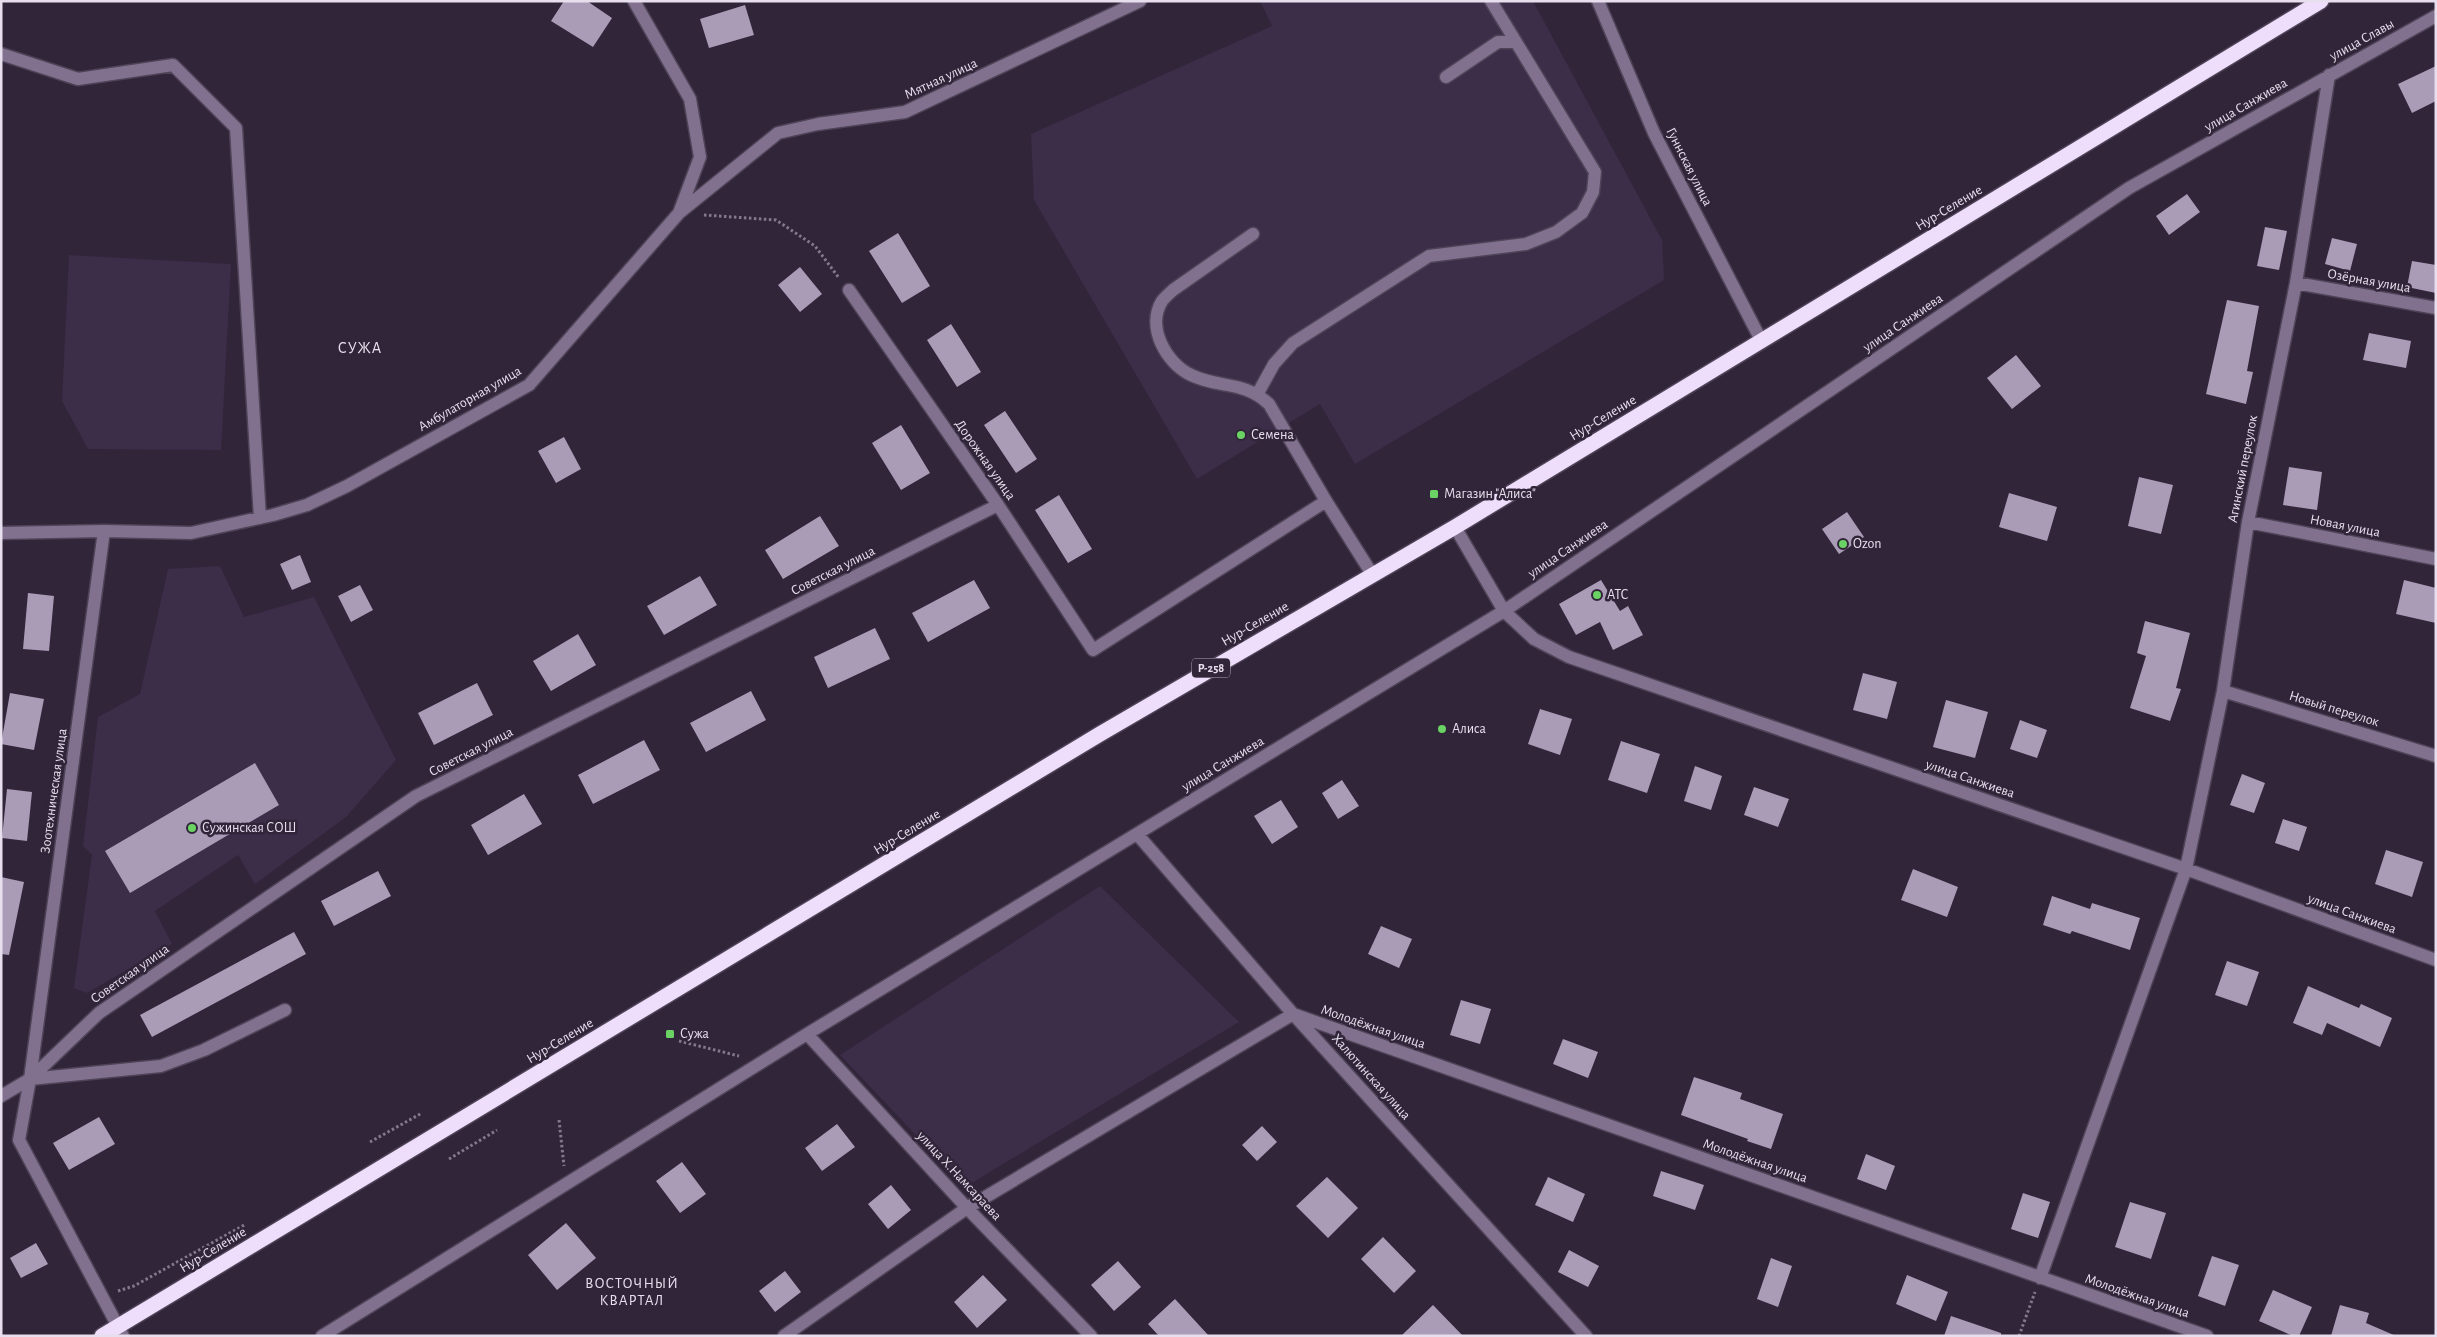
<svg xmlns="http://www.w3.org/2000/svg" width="2437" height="1337" font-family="'Alegreya Sans',sans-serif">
	<rect width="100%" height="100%" fill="#31253a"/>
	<path fill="#3c2d48" d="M1260 1H1533L1662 240 1664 280 1355 464 1320 404 1197 479 1034 200 1031 134 1272 26Z
		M69 255 231 264 221 450 88 449 62 401Z
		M220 566 244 617 314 597 396 760 346 817 255 884 238 855 155 911 172 944 87 993 74 988 92 855 83 846 98 717 140 694 168 569Z
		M1100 886 1239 1022 965 1187 840 1055Z"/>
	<path fill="#aa9cb7" d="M564 1H587L612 18 593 47 551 21Z
		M745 5 754 35 709 48 700 19Z
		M2436 66V101L2412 113 2398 84Z
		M2187 194 2200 212 2169 235 2156 216Z
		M2265 227 2287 231 2279 270 2257 266Z
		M898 233 930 286 902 303 869 251Z
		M2332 238 2357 244 2350 271 2325 264Z
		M2412 261 2436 265V293L2407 287Z
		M800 267 822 294 800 312 778 285Z
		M2227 300 2259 306 2247 371 2253 372 2246 404 2206 394Z
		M951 324 981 372 957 387 927 340Z
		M2369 333 2411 341 2406 368 2363 360Z
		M2016 355 2041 386 2012 409 1987 378Z
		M1005 411 1037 459 1016 473 984 425Z
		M901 425 930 473 901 490 872 443Z
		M564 437 581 469 556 483 538 451Z
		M2289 467 2322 472 2317 510 2283 505Z
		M2139 477 2173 485 2161 534 2128 526Z
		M2009 493 2057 507 2047 541 1999 527Z
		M1059 495 1092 549 1068 563 1035 510Z
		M1847 512 1864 537 1839 554 1822 529Z
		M820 516 839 546 783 579 765 550Z
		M300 555 311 582 292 590 280 564Z
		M700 576 717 605 664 635 647 606Z
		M974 580 990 608 928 642 912 613Z
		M1601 580 1620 611 1628 606 1643 635 1613 650 1600 622 1576 635 1559 604Z
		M2404 580 2436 588V623L2396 614Z
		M360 585 373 610 351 622 338 596Z
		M28 593 54 596 49 651 23 649Z
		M2145 621 2190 633 2176 688 2181 689 2170 721 2130 708 2146 656 2137 653Z
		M875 628 890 659 828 688 814 657Z
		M578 634 596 665 551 691 533 661Z
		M1863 673 1897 682 1887 719 1853 710Z
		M477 683 493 715 434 745 418 713Z
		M751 691 766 720 706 752 690 723Z
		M10 693 44 699 34 750 1 744Z
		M1946 700 1988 712 1975 758 1933 747Z
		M1540 709 1572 719 1560 755 1528 744Z
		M2020 720 2047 730 2037 758 2010 749Z
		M644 740 660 770 593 804 578 775Z
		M1621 741 1660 754 1647 793 1608 780Z
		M255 763 279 805 130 893 105 851Z
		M1695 766 1722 776 1711 810 1684 801Z
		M2242 774 2265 783 2254 813 2230 805Z
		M1342 780 1359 806 1338 819 1322 793Z
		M1754 787 1789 799 1778 827 1744 815Z
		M7 789 32 792 27 841 2 838Z
		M524 794 542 824 488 855 471 825Z
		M1281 800 1298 827 1272 844 1254 816Z
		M2283 819 2307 827 2299 851 2275 843Z
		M2386 850 2423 862 2412 897 2375 884Z
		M1913 869 1958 887 1947 917 1901 900Z
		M378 871 391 896 334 926 321 901Z
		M1 877 24 882 9 955 1 954Z
		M2052 896 2090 909 2092 903 2140 918 2130 950 2072 931 2070 934 2043 925Z
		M1381 926 1412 939 1399 968 1368 954Z
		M294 932 306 954 152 1037 140 1015Z
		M2227 961 2259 972 2247 1006 2215 995Z
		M2308 986 2359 1008 2361 1004 2392 1018 2380 1047 2327 1023 2322 1035 2293 1023Z
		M1461 1000 1491 1009 1480 1044 1450 1035Z
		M1563 1039 1598 1052 1588 1078 1553 1064Z
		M1694 1077 1742 1093 1740 1099 1783 1114 1771 1149 1747 1141 1748 1139 1681 1115Z
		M99 1117 115 1144 69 1170 53 1143Z
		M837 1124 855 1147 822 1171 805 1148Z
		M1262 1126 1277 1142 1257 1161 1242 1145Z
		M1866 1154 1895 1166 1886 1190 1857 1179Z
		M682 1162 706 1194 680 1213 656 1181Z
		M1661 1171 1704 1185 1695 1210 1653 1196Z
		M1327 1177 1358 1208 1328 1238 1296 1206Z
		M1548 1177 1585 1194 1573 1222 1535 1205Z
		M891 1185 911 1210 888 1229 868 1204Z
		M2023 1193 2050 1202 2038 1238 2011 1229Z
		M2130 1202 2166 1213 2151 1259 2115 1247Z
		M566 1223 596 1258 557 1290 528 1255Z
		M1383 1237 1416 1271 1394 1293 1361 1259Z
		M36 1243 48 1264 21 1278 10 1258Z
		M1569 1250 1599 1266 1588 1287 1558 1272Z
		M2212 1256 2239 1265 2225 1306 2198 1296Z
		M1771 1258 1792 1266 1778 1307 1757 1299Z
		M1118 1261 1141 1287 1114 1311 1091 1285Z
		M785 1271 801 1292 775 1312 759 1291Z
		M983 1275 1007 1300 977 1328 954 1302Z
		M1907 1275 1948 1292 1936 1321 1896 1304Z
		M2273 1290 2312 1307 2299 1336H2293L2259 1321Z
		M1175 1299 1209 1336H1159L1148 1324Z
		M1433 1305 1463 1336H1401Z
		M2340 1305 2369 1313 2366 1323 2396 1336H2331Z
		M1951 1316 2001 1333V1336H1944Z"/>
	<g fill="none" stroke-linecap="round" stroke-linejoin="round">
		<g stroke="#4e4357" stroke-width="15">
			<path id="minor" d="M1491 1 1516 42
				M1598 1 1654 133 1762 342
				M1 54 78 79 173 65 236 128 260 518
				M679 213 778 133 818 124 905 112 1140 1
				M2296 283 2436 308
				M849 290 998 505 1093 650 1326 501 1269 404C1243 380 1220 389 1191 375 1166 363 1146 327 1162 301 1165 297 1170 293 1173 290L1253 234
				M1258 393 1274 364 1293 343 1429 256 1526 244 1556 232 1582 213 1593 192 1595 172 1516 42H1498L1446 77
				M1326 501 1372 574
				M2248 522 2436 559
				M1455 527 1504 611 1534 639 1569 657 2186 869 2436 960
				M1 533 104 531
				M2223 691 2436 756
				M1137 834 1293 1014 1586 1336
				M807 1034 967 1208 1091 1336
				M30 1079 161 1066 204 1050 285 1010
				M1 1096 30 1079 99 1013 416 796 998 505
				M2040 1278 2186 869 2223 691 2248 522 2296 283 2329 75
				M123 1336 19 1140 30 1079 104 531 191 533 273 515 307 505 347 486 529 385 679 213 700 157 690 99 634 1
				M322 1336 807 1034 1504 611 2129 188 2436 16
				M784 1336 967 1208 1293 1014 2207 1336"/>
		</g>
		<g stroke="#4e4357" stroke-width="18">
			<path id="highway" d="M102 1336 1100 734 1455 527 2321 1"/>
		</g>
		<path stroke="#83798b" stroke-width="3" stroke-dasharray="2.5 2.5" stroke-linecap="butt" d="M704 215 776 220 815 246 839 278
			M679 1041 739 1056
			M559 1120 564 1166
			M370 1142 422 1113
			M449 1159 497 1130
			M118 1291 134 1286 246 1224
			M2019 1336 2035 1292"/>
		<use href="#minor" stroke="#81718f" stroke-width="12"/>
		<use href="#highway" stroke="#eedefc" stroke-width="15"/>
	</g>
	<g fill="#6bd363" stroke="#31253a" stroke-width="2">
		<circle cx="1241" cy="435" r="5"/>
		<rect x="1429" y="489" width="10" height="10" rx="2.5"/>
		<circle cx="1843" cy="544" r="5"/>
		<circle cx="1597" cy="595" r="5"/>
		<circle cx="1442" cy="729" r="5"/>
		<circle cx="192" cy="828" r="5"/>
		<rect x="665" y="1029" width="10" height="10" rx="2.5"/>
	</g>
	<g text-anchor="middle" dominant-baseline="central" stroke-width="5" stroke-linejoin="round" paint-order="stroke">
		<rect fill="#31253a" stroke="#b0a7b7" stroke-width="1" x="1192" y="658.5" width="38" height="19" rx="4"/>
		<g font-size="12" font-weight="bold" fill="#e7dfed">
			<text x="1211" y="668">Р-258</text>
		</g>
		<g font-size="14" fill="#e7dfed" stroke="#31253a">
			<text transform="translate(2362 40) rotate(-29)">улица Славы</text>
			<text transform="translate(941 79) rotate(-25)">Мятная улица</text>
			<text transform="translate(2246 105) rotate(-30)">улица Санжиева</text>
			<text transform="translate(1689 167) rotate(63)">Гуннская улица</text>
			<text transform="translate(1949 208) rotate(-31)">Нур-Селение</text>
			<text transform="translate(2369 281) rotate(10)">Озёрная улица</text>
			<text transform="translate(1903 323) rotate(-34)">улица Санжиева</text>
			<text transform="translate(470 399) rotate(-30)">Амбулаторная улица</text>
			<text transform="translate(1603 418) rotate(-31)">Нур-Селение</text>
			<text transform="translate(985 460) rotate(55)">Дорожная улица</text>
			<text transform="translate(2243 469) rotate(-79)">Агинский переулок</text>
			<text transform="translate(2345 526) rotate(11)">Новая улица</text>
			<text transform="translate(1568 549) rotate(-34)">улица Санжиева</text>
			<text transform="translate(833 571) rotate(-27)">Советская улица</text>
			<text transform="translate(1255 624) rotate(-30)">Нур-Селение</text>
			<text transform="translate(2334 709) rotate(17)">Новый переулок</text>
			<text transform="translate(471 752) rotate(-27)">Советская улица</text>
			<text transform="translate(1223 764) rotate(-31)">улица Санжиева</text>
			<text transform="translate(1970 779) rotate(19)">улица Санжиева</text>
			<text transform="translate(54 791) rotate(-82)">Зоотехническая улица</text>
			<text transform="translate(907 832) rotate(-31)">Нур-Селение</text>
			<text transform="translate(2352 914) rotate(20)">улица Санжиева</text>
			<text transform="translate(130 974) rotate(-35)">Советская улица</text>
			<text transform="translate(1373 1027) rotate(19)">Молодёжная улица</text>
			<text transform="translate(560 1041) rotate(-31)">Нур-Селение</text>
			<text transform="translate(1371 1077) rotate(48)">Халютинская улица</text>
			<text transform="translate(1755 1161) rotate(19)">Молодёжная улица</text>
			<text transform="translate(959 1176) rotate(47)">улица Х.Намсараева</text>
			<text transform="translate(213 1250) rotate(-31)">Нур-Селение</text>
			<text transform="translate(2137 1296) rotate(19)">Молодёжная улица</text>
		</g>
		<g font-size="14" fill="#e7dfed" stroke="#31253a" text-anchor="start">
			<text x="1251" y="435">Семена</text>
			<text x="1444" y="494">Магазин "Алиса"</text>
			<text x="1853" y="544">Ozon</text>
			<text x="1607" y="595">АТС</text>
			<text x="1452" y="729">Алиса</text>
			<text x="202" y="828">Сужинская СОШ</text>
			<text x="680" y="1034">Сужа</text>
		</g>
		<g font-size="15" letter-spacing="1" fill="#e7dfed" stroke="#31253a">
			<text x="632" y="1283">ВОСТОЧНЫЙ<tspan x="632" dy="17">КВАРТАЛ</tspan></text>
		</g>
		<g font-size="16" letter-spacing="1" fill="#e7dfed" stroke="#31253a">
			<text x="360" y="348">СУЖА</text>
		</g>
	</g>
	<rect width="2437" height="1337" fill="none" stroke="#e7dfed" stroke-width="5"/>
</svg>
